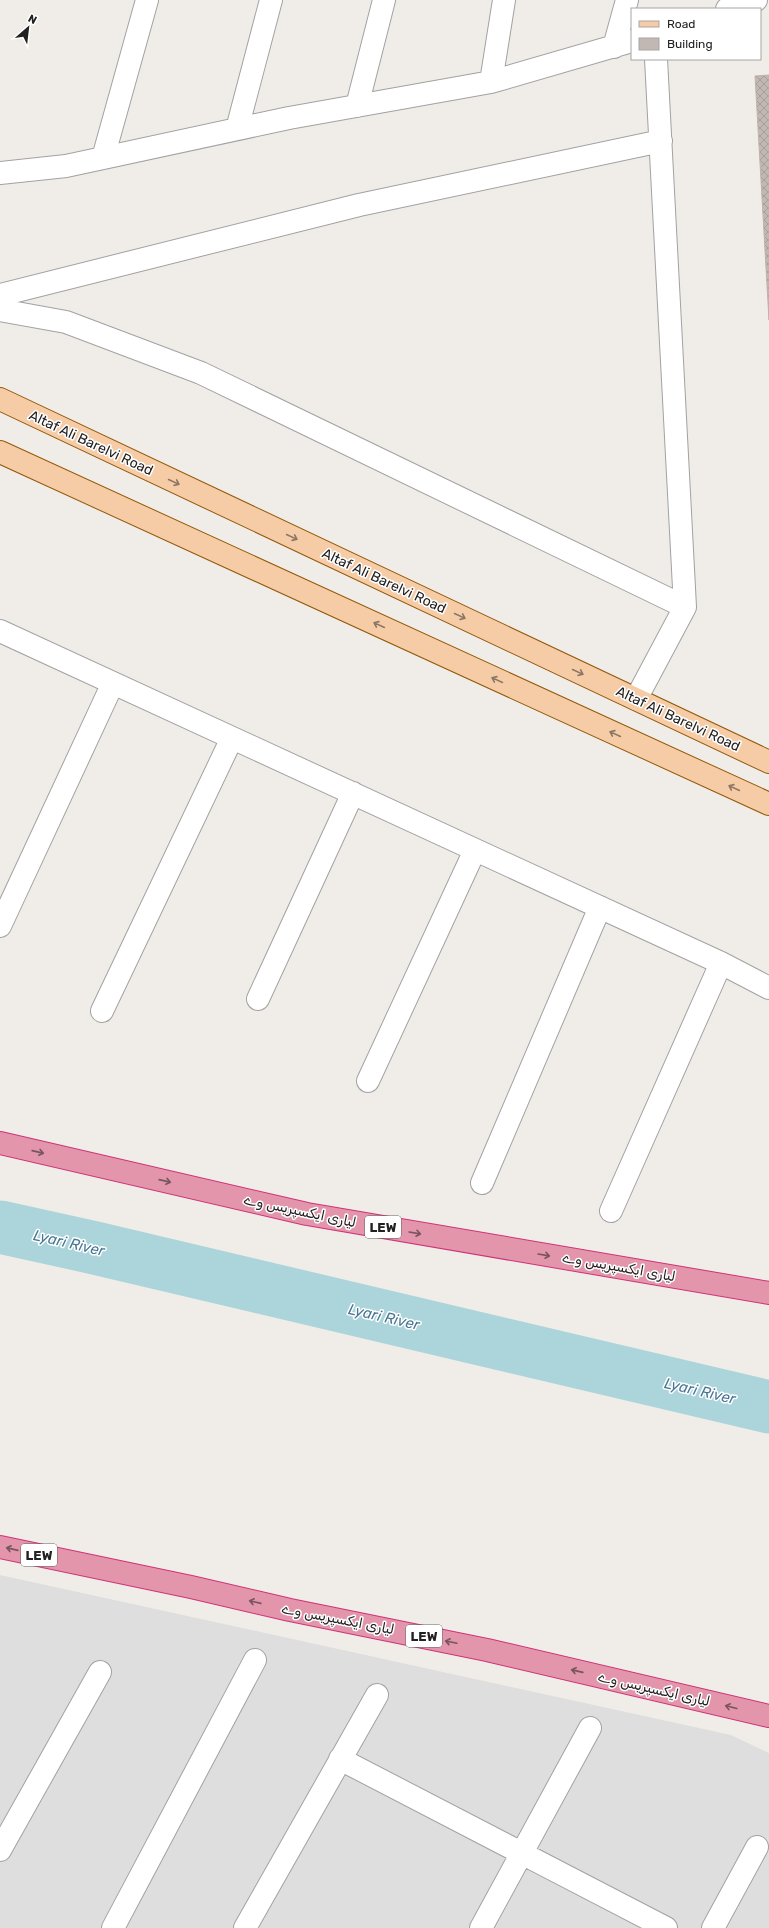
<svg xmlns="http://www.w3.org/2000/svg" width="769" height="1928" font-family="Rubik,'Noto Sans Arabic',sans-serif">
	<defs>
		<pattern id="building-cross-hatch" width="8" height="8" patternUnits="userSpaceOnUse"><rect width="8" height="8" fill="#c1b8b4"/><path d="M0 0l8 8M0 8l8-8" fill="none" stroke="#a69e9a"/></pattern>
	</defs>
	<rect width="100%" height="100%" fill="#f0ede8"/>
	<path fill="#dfdede" d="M0 1575 731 1735 769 1753V1928H0Z"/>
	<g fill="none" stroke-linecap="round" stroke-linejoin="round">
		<path stroke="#abd5db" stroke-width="53" d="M0 1227 95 1248 769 1407"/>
	</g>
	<path fill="url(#building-cross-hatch)" stroke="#c1b2ab" d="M769 75V320L755 76Z"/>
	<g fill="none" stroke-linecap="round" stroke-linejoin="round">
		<g stroke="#a2a2a2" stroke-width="24">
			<path id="minor" d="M727 9 756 0
				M614 47 627 0
				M491 82 504 0
				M357 106 384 0
				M237 129 271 0
				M103 158 147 0
				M0 173 66 166 289 118 491 82 632 41
				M0 295 359 205 661 141
				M0 310 66 322 201 373 685 607
				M0 631 721 963 769 988
				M636 699 685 607 656 59
				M0 926 113 683
				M258 999 353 793
				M102 1011 232 738
				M368 1081 475 850
				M482 1183 600 907
				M611 1211 721 963
				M340 1759 666 1928
				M0 1850 100 1672
				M113 1928 255 1660
				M245 1928 377 1695
				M481 1928 590 1728
				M713 1928 757 1847"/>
		</g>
		<g stroke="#945809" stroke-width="24">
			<path id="major" d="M0 399 769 762
				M0 452 769 804"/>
		</g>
		<g stroke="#d13279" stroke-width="24">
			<path id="highway" d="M0 1143 307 1214 769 1293
				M0 1547 191 1587 290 1610 487 1650 769 1716"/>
		</g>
		<use href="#minor" stroke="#fff" stroke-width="22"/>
		<use href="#major" stroke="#f6cca7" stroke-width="22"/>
		<use href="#highway" stroke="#e295ab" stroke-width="22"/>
	</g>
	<defs><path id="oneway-shaft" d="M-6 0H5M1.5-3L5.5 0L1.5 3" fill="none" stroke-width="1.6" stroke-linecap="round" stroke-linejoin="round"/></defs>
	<g stroke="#8c7664">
		<use href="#oneway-shaft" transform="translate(174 482) rotate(25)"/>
		<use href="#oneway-shaft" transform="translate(292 537) rotate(25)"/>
		<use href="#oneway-shaft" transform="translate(460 616) rotate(25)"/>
		<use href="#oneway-shaft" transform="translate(379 625) rotate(-155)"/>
		<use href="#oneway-shaft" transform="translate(578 672) rotate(25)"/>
		<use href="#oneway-shaft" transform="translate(497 680) rotate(-155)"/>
		<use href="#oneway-shaft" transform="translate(615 734) rotate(-155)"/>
		<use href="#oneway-shaft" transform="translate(734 788) rotate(-155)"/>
	</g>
	<g stroke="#78555f">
		<use href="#oneway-shaft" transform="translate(38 1152) rotate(13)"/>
		<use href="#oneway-shaft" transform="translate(165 1181) rotate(13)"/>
		<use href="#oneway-shaft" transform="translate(415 1233) rotate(10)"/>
		<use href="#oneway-shaft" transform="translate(544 1255) rotate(10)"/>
		<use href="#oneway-shaft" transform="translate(12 1549) rotate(-167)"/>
		<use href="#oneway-shaft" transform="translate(255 1602) rotate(-167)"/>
		<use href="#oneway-shaft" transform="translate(451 1642) rotate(-168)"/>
		<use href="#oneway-shaft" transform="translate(577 1671) rotate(-167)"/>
		<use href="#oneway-shaft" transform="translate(731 1707) rotate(-166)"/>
	</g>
	<g text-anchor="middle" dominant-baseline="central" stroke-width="3" stroke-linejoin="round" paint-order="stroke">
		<g fill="#fff" stroke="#646464" stroke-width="1">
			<rect x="365" y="1216" width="36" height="22" rx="3"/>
			<rect x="21" y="1544" width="36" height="22" rx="3"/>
			<rect x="406" y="1625" width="36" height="22" rx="3"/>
		</g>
		<g font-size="13" font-weight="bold" fill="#212121">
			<text x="383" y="1227">LEW</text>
			<text x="39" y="1555">LEW</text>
			<text x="424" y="1636">LEW</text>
		</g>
		<g font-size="14" fill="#212121" stroke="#fff">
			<text transform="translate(91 443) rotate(25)">Altaf Ali Barelvi Road</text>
			<text transform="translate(384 581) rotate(25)">Altaf Ali Barelvi Road</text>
			<text transform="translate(678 719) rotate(25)">Altaf Ali Barelvi Road</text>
			<text transform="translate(300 1211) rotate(12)">لیاری ایکسپریس وے</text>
			<text transform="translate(619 1267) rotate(10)">لیاری ایکسپریس وے</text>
			<text transform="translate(338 1619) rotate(11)">لیاری ایکسپریس وے</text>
			<text transform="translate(654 1689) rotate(13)">لیاری ایکسپریس وے</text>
		</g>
		<g font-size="15" font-style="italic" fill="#487694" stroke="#fff">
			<text transform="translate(69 1243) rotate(13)">Lyari River</text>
			<text transform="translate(384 1317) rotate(13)">Lyari River</text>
			<text transform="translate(700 1391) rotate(13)">Lyari River</text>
		</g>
	</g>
	<rect x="631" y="8" width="130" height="52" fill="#ffffff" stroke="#a6a6a6"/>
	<rect x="639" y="21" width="20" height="6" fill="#f6cca7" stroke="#a6a6a6"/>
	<text x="667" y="28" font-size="12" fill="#212121">Road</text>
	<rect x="639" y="38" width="20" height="12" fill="#c1b8b4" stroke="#a6a6a6"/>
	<text x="667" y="48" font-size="12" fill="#212121">Building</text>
	<g transform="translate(28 28) rotate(28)" stroke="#ffffff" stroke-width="3" paint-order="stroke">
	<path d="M0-3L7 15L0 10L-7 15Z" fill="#212121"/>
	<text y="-6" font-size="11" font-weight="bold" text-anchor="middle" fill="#212121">N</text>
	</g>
</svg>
